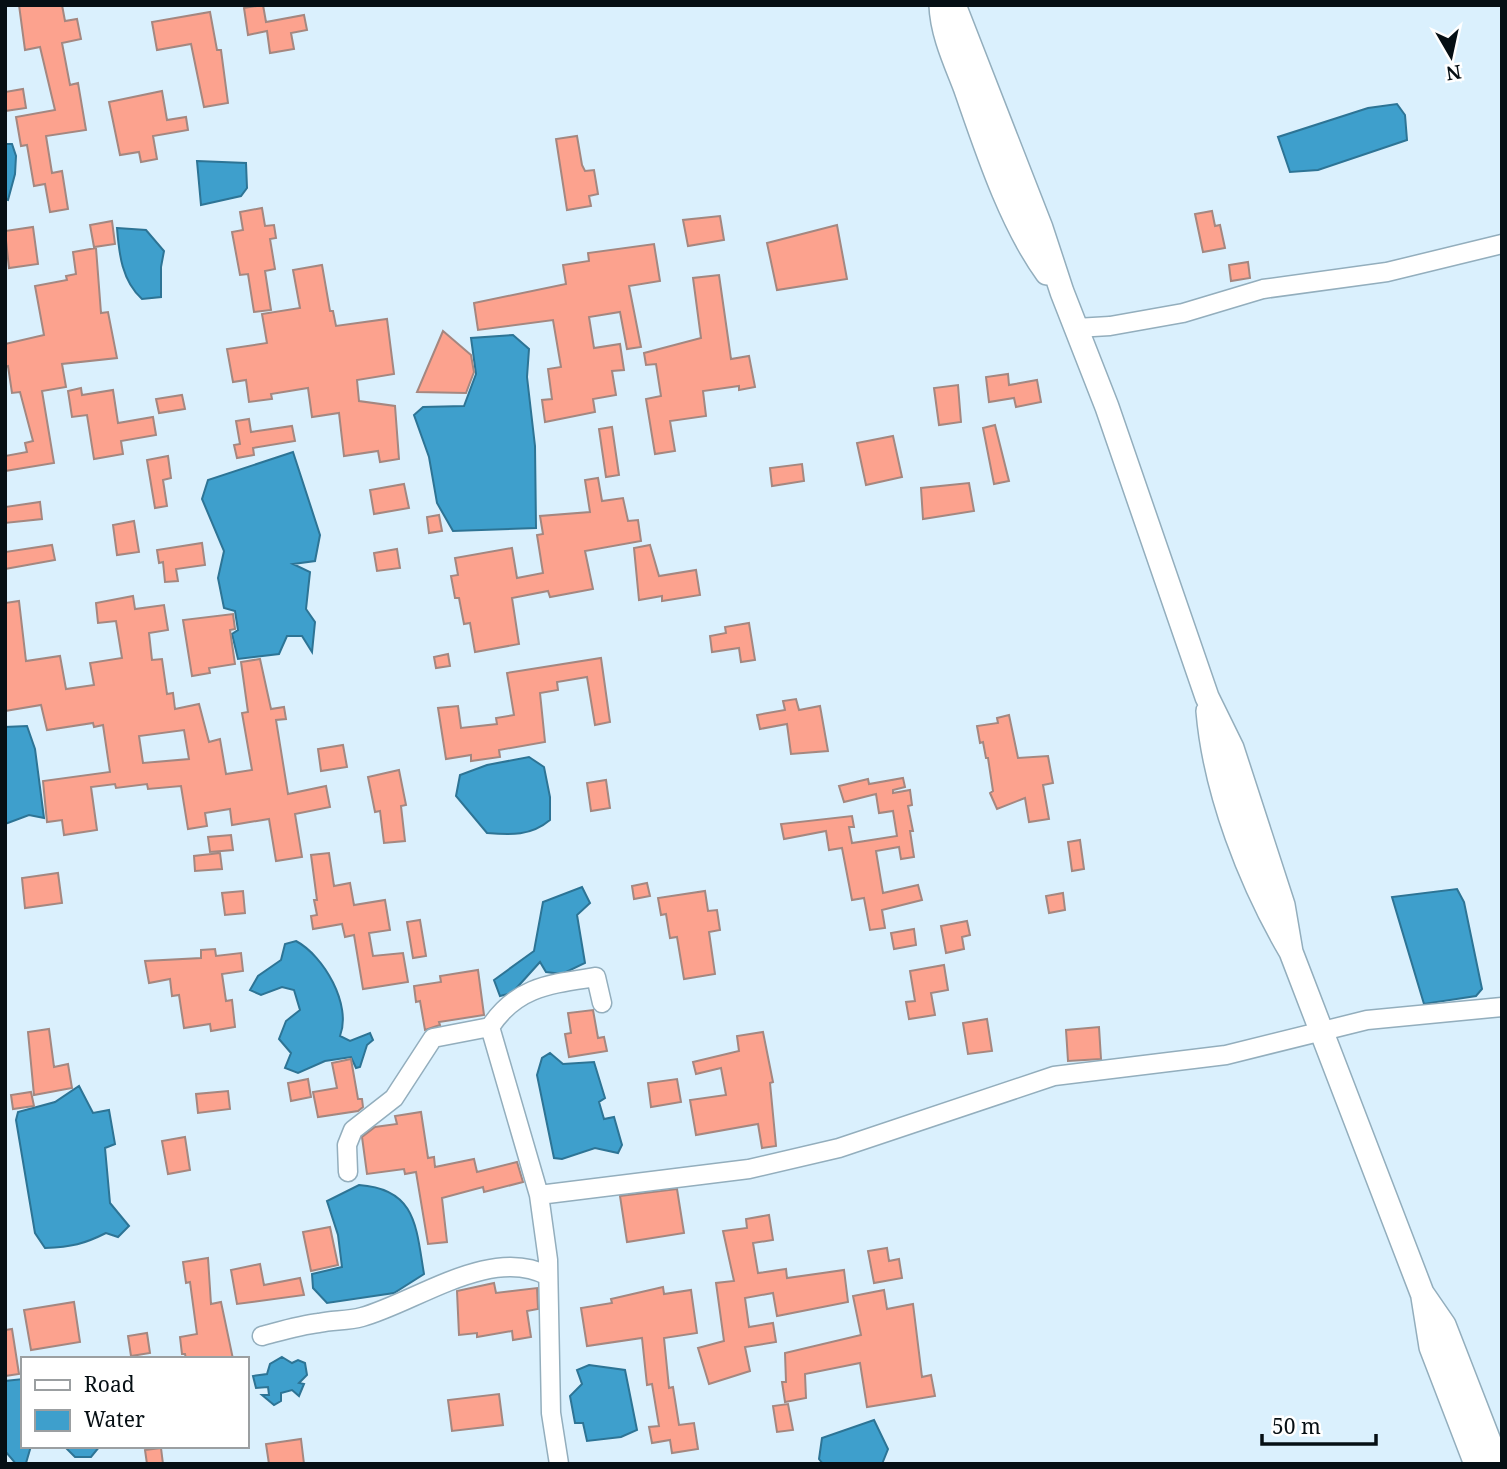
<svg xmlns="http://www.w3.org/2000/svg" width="1507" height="1469" font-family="'Noto Serif',serif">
	<rect width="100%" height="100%" fill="#daf0fd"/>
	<path fill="#3e9fcc" stroke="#2d7495" stroke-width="2" d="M1397 104 1405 115 1407 140 1318 170 1290 172 1278 137 1368 108Z
		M5 144H12L16 156 15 174 8 200 5 199Z
		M197 161 246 163 247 188 241 196 201 205Z
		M117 228 146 230 164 251 161 267V297L142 299C122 281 119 254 117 228Z
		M513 335 529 349 527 377 535 446 536 528 453 531 437 503 429 457 414 415 423 407 464 406 476 374 471 338Z
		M293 452 320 535 315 561 293 564 310 572 306 609 315 622 312 652 302 636H287L279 654 238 659 232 634 238 630 235 611 224 608 218 578 224 551 202 499 208 480Z
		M27 726 35 749 44 818 29 815 5 824V727Z
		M529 757 544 767 550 797V820C531 836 511 835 487 833L456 796 460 775 487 765Z
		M582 887 590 903 577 915 585 963 562 974 546 972 540 962 512 993 500 996 494 980 534 951 543 902Z
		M1457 889 1464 902 1482 989 1476 996 1424 1004 1392 897Z
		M296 941C324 956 352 1005 340 1036L350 1041 370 1033 373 1040 367 1045 360 1067 356 1068 351 1057 325 1061 298 1073 285 1068 291 1053 279 1039 286 1021 300 1010 294 990 282 987 261 995 250 990 258 976 281 960 285 944Z
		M550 1053 563 1064 594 1062 605 1098 599 1102 604 1119 614 1117 622 1145 618 1153 595 1148 562 1159 554 1158 537 1075 542 1058Z
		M79 1086 93 1113 109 1110 115 1144 105 1148 110 1203 129 1226 118 1237 106 1233C84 1244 72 1247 45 1248L35 1233 16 1120 18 1112 55 1102Z
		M359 1185C416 1189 416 1226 424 1274L394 1293 327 1303 313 1288 312 1274 342 1267 338 1235 327 1201Z
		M282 1357 292 1363 298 1360 305 1363 307 1375 299 1383 304 1384 299 1396 292 1390 281 1393V1401L274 1405 262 1395H269L268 1387 256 1388 253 1376 267 1374 270 1364Z
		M589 1365 625 1370 637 1430 621 1437 587 1441 583 1423H575L570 1396 582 1384 577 1370Z
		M23 1379V1446H31L26 1463 16 1464 5 1451V1381Z
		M874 1420 888 1449 882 1464H823L819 1459 822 1438Z
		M64 1446H100L91 1457H75Z"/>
	<path fill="#fca28e" stroke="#a48780" stroke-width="2" fill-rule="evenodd" d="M19 5H62L65 21 77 19 81 39 62 43 70 85 78 83 86 130 46 136 52 173 62 171 68 209 50 212 45 184 34 186 27 145 21 146 16 117 55 110 40 47 25 50Z
		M263 5 266 22 304 15 307 30 291 33 294 49 270 53 267 31 248 35 244 8Z
		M210 12 217 50H221L228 103 204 107 191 44 157 50 152 22Z
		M23 89 26 108 5 111V92Z
		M162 91 167 120 186 117 188 130 153 136 157 159 141 162 139 152 120 155 109 102Z
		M577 136 582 165 585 171 594 170 598 194 589 196 591 206 567 210 556 139Z
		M262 208 265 226 274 225 276 238 270 239 275 269 265 271 271 310 254 312 248 274 240 275 232 232 243 230 240 212Z
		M1212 211 1215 226 1220 225 1225 248 1203 252 1195 214Z
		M720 216 724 240 688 246 683 220Z
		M112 221 115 244 94 247 90 225Z
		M837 225 847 279 777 290 767 243Z
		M33 227 38 264 9 268 5 231Z
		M654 244 660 281 629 286 641 347 627 349 620 312 589 317 594 348 620 344 624 370 612 371 616 395 593 399 595 412 545 422 542 400 552 399 548 369 561 367 553 320 478 330 474 303 566 284 563 265 589 261 588 253Z
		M96 248 101 313 108 312 117 358 62 364 66 387 42 391 54 463 5 471V456L27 452 25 443 33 441 20 392 12 393 8 366 5 367V344L44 335 35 286 67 280 66 276 76 274 73 252Z
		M1248 262 1250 278 1231 281 1229 265Z
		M322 265 330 311H333L336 326 387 319 394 374 357 380 359 401 395 406 399 459 380 462 378 451 344 456 339 413 312 417 308 388 271 394 272 399 249 402 246 380 233 382 227 349 267 343 262 314 300 308 293 270Z
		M719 275 731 359 749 356 755 387 739 390V386L703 391 706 416 670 421 675 451 655 454 646 399 661 396 656 364 646 365 644 353 701 338 693 278Z
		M443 331 471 355 474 372 466 393 417 392Z
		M1008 374 1009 385 1037 380 1041 402 1016 407 1014 398 989 402 986 377Z
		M958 385 961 422 939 425 934 388Z
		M81 388 82 395 113 390 118 423 153 417 156 435 121 441 123 454 94 459 87 415 72 417 68 391Z
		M182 395 185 409 159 413 156 399Z
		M249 419 251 432 292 426 295 441 253 448 254 455 237 458 234 445 240 444 236 421Z
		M995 425 1009 481 994 484 983 428Z
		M612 427 619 475 606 477 599 429Z
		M893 436 902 477 866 485 857 443Z
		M168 456 171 478 163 480 167 506 155 508 147 460Z
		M802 464 804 481 772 486 770 468Z
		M598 478 602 501 623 498 628 521 638 520 641 541 585 551 593 589 550 597 548 591 512 598 519 644 475 652 470 623 464 624 459 598H455L451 576 458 575 455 558 512 548 517 578 543 573 537 535 543 534 540 516 590 512 585 480Z
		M969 483 974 511 923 519 921 488Z
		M404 484 409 508 374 514 370 490Z
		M40 502 42 519 5 523V507Z
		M439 515 442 531 429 533 427 517Z
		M134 521 139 552 117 555 113 525Z
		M202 543 205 565 176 569 178 581 165 582 163 562 159 563 157 550Z
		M52 545 55 560 5 569V552Z
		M650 545 659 576 696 570 700 595 662 601V596L639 600 634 548Z
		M397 549 400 568 377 571 374 553Z
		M133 596 135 609 164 605 168 630 149 633 152 660 162 659 167 694 173 693 175 709 199 704 209 742 220 739 226 774 252 770 242 713 248 712 241 662 260 659 271 709 284 707 286 719 276 720 288 794 326 786 330 807 295 814 302 857 276 861 269 819 232 825 230 809 205 813 207 826 188 829 181 786 148 789 147 784 116 788 115 784 91 787 97 830 64 835 62 820 47 822 43 781 110 772 103 725 94 727 93 723 47 730 41 705 5 711V603L19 601 26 661 60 656 66 689 94 685 90 663 122 658 116 621 98 623 96 603ZM184 730 189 759 143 763 139 736Z
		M233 614 235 629 230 630 235 664 209 668 210 673 192 676 183 620Z
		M749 623 755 660 741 662 739 648 712 652 710 636 726 633 725 627Z
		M448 654 450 666 436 668 434 657Z
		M601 658 610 722 595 725 587 677 557 682 558 690 540 693 545 742 499 750 500 757 471 761V755L446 759 438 708 458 706 461 728 497 724 496 718 514 715 507 673Z
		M796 699 799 710 820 706 828 751 791 754 787 724 760 729 757 715 785 710 783 701Z
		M1009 715 1018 758 1048 756 1053 783 1043 785 1049 819 1029 822 1025 798 997 809 990 793 993 791 988 758H986L983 742 980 743 977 726 998 723 997 718Z
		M343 745 347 767 321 771 318 749Z
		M399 770 406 805 401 806 405 841 384 843 380 811 375 812 368 777Z
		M903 778 905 787 893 790V793L910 790 912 805 908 806 913 831H910L914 857 901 859 899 847 876 851 883 893 918 885 922 900 882 910 885 928 870 930 864 898 852 900 842 848 829 850 826 831 784 839 781 824 852 816 854 827H849L852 843 897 836 893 811 879 813 876 794 844 802 839 786 868 779 869 784Z
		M606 780 610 808 591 811 587 783Z
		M231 835 233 850 210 852 208 837Z
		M1080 840 1084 869 1072 871 1068 842Z
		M220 853 222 869 195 871 194 856Z
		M329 853 334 886 350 883 354 905 385 900 390 930 369 933 373 956 403 953 408 982 363 989 354 935 345 937 342 924 313 929 311 916 317 915 314 900H317L311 855Z
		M58 873 62 903 25 908 22 878Z
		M647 883 650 896 634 899 632 886Z
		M243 891 245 913 225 915 222 893Z
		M705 891 708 911 717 910 720 930 709 932 715 974 684 979 677 937 670 938 666 914 661 915 658 898Z
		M1063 893 1065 910 1049 913 1046 896Z
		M420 920 426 956 413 958 407 922Z
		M967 921 970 935 962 937 964 949 946 953 941 926Z
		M914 929 916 945 894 949 891 933Z
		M215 949 216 956 241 953 243 971 222 974 226 1001 232 1000 235 1027 211 1031 210 1024 184 1028 179 995 172 996 170 979 149 983 145 961 201 958V950Z
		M944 965 948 990 931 993 935 1015 909 1019 906 1002 915 1001 910 971Z
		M478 970 484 1015 439 1022 440 1025 425 1030 420 1001 416 1002 414 986 441 982 440 976Z
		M593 1010 598 1038 604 1037 607 1051 569 1057 565 1034 571 1033 568 1013Z
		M987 1019 992 1051 968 1054 963 1023Z
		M1099 1027 1101 1059 1068 1061 1066 1030Z
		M49 1029 54 1067 68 1064 72 1088 34 1095 28 1032Z
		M763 1032 773 1082 770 1083 776 1146 762 1148 758 1124 696 1135 690 1100 726 1095 721 1068 696 1074 693 1062 739 1051 737 1036Z
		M351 1059 358 1099H362L363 1107 358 1111 318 1117 313 1092 337 1088 332 1063Z
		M308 1079 311 1097 291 1101 288 1083Z
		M677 1079 681 1102 651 1107 648 1083Z
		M228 1091 230 1109 198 1113 196 1094Z
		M31 1092 34 1106 13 1109 11 1095Z
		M421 1112 428 1158 434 1157 435 1167 474 1159 477 1172 517 1162 523 1182 484 1192 483 1187 442 1198 447 1242 428 1244 416 1172 405 1174 404 1169 367 1174 362 1137 375 1127 397 1124 395 1116Z
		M185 1137 190 1170 168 1174 162 1141Z
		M677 1189 684 1233 627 1242 620 1196Z
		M769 1215 773 1240 753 1243 758 1273 786 1269 787 1278 844 1270 848 1302 777 1316 773 1293 745 1298 749 1327 773 1323 776 1342 745 1347 750 1371 709 1384 698 1348 724 1341 716 1283 734 1281 723 1231 747 1228 746 1219Z
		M330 1227 338 1265 311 1271 303 1232Z
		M887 1248 889 1261 899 1259 902 1278 874 1283 868 1251Z
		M208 1258 211 1304 221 1302 233 1359H186L185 1354H182L180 1337 197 1334 190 1282 186 1283 183 1262Z
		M260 1264 264 1285 300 1278 304 1295 237 1304 231 1270Z
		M494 1283 496 1293 537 1288 538 1309 527 1311 531 1337 513 1340 512 1331 477 1337V1333L459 1335 457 1291Z
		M663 1287 664 1294 691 1290 697 1333 664 1338 669 1388 673 1387 679 1425 694 1423 698 1449 672 1453 670 1440 652 1443 649 1427 659 1426 652 1384 647 1385 642 1338 587 1346 581 1308 612 1303 611 1299Z
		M884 1290 887 1309 913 1304 922 1377 931 1375 935 1396 867 1407 860 1363 805 1374 806 1398 785 1402 782 1382H786L785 1353 861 1335 853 1296Z
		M74 1302 80 1342 31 1350 24 1310Z
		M12 1329 19 1374 5 1376V1330Z
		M147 1333 150 1353 131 1356 128 1336Z
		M499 1394 503 1425 452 1431 448 1400Z
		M788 1404 793 1430 777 1432 773 1406Z
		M301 1439 304 1464H269L266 1444Z
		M161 1448 163 1464H147L145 1450Z"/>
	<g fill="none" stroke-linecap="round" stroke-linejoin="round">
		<g stroke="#93aebd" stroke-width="21">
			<path id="minor" d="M1076 328 1110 326 1183 313 1263 289 1387 272 1502 244
				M348 1172 347 1145 353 1130 394 1098 433 1038 490 1027
				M539 1195 490 1027C517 986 551 984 596 977L602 1003
				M262 1336C281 1331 300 1325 319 1323 333 1320 348 1321 362 1317 416 1302 492 1245 548 1276
				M559 1464 551 1413 548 1260 539 1195 749 1169 839 1148 1054 1076 1226 1055 1367 1020 1502 1007"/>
		</g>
		<g stroke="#93aebd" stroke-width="26">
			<path id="major" d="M941 5C942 33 955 61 965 87 986 147 1010 222 1047 273
				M954 5 1041 228 1062 292 1107 407 1207 697 1232 748 1283 905 1291 952
				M1208 711C1215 792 1250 882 1291 952L1422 1293 1444 1325 1498 1464
				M1423 1297 1431 1347 1476 1464"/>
		</g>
		<use href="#minor" stroke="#fff" stroke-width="18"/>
		<use href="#major" stroke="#fff" stroke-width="23"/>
	</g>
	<rect width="1507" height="1469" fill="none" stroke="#060f14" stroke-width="14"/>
	<rect x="21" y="1357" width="228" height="91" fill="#ffffff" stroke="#9b9fa1" stroke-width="2"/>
	<rect x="35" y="1380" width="35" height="10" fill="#ffffff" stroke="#9b9fa1" stroke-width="2"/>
	<text x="84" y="1392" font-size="21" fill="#060f14">Road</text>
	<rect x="35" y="1410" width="35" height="21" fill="#3e9fcc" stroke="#9b9fa1" stroke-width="2"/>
	<text x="84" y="1427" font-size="21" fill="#060f14">Water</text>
	<g transform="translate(1451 56) rotate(171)" stroke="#ffffff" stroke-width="5" paint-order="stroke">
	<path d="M0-5L12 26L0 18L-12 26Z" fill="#060f14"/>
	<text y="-10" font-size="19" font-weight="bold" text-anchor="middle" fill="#060f14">N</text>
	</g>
	<path d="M1262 1434v10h114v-10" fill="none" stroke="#060f14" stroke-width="3.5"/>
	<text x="1272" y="1434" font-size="21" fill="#060f14" stroke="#ffffff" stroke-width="5" paint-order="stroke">50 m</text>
</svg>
